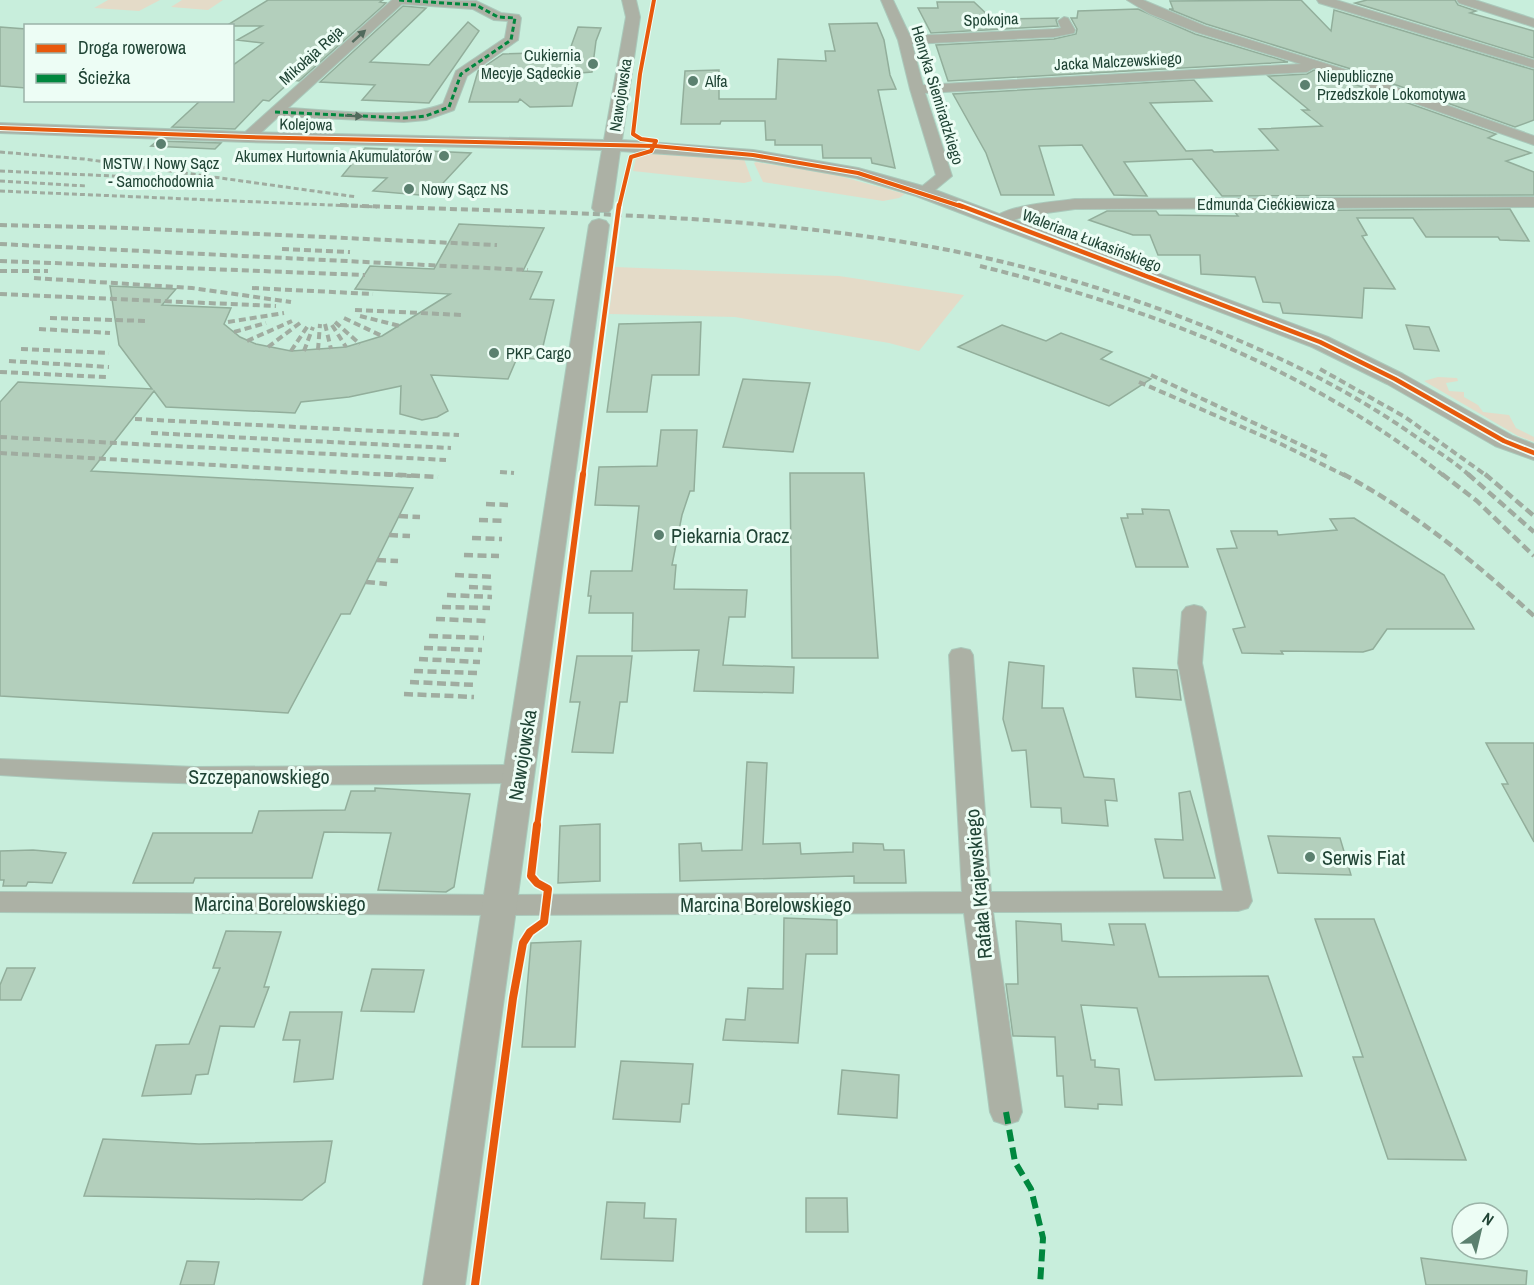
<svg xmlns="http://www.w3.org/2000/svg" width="1534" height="1285" font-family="'Archivo Narrow',sans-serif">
	<rect width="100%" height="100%" fill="#c8eedc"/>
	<path fill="#e4dbc8" d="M108 0H160L139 11 94 8Z
		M182 0H223L208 10 171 7Z
		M658 152 744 159 752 181 744 183 633 171 636 158Z
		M756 162 832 174 905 194 899 198 883 201 763 182 754 163Z
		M615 267 839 276 964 295 919 351 889 343 735 317 609 314Z
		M1438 377 1457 378 1458 381 1446 383 1449 391 1464 392V397L1478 405 1483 412 1509 415 1516 428 1534 437V442L1518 436 1424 381Z"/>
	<path fill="#b3cfbc" stroke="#92ae9b" stroke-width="1.5" d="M268 0H383L380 2 386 3 299 81 292 80 269 101 263 100 235 129 172 127 201 100H232V66L263 43 237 40 262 26H226Z
		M1301 0 1331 31 1334 10 1534 70V120L1515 127 1351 69 1206 24 1169 9H1173L1170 1Z
		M1367 0H1455L1458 5 1476 11 1470 13 1534 31V58L1355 3Z
		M937 2H974L992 19 1058 18 1056 20 1058 26 931 33 918 8H938Z
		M403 6 426 8 370 62 429 65 468 22 479 31 429 103 362 100 375 85 320 82Z
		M1138 9 1195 34 1288 62 948 81 936 45 1054 39 1076 34 1077 29 1071 18H1077L1078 11Z
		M877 23 884 40 890 75 896 89 878 90 895 168 872 163 871 158H823L822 145H775V140H766L765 121H721L720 124H681L685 71 719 70V99H776L778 59 826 61 825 51H835L829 24Z
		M0 27 26 29V88L0 86Z
		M578 27 601 28 596 41 592 72 580 73 572 106 530 107 520 99 518 102H469L478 71 503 54 569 52Z
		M1314 70 1496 134 1488 138 1531 153 1506 161 1534 172V195L1222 196 1192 159 1124 162 1147 196 1114 195 1082 145 1039 146 1054 195H1001L986 153 953 94 1194 80 1212 101 1150 103 1186 151 1212 150 1214 152 1278 150 1259 129 1322 126 1302 110H1309L1268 76 1307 74Z
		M157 141 221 143 215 149 151 146Z
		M365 148 471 153 431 196 373 191 387 178 342 176Z
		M1510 209 1529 241 1500 240 1498 237H1426L1413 218H1357L1367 235 1362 236 1395 289 1364 288 1362 318 1283 313 1280 303 1263 302 1255 277 1201 274 1200 255H1158L1150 235H1133L1089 220 1107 211H1156L1159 215 1238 216 1234 211Z
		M459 224 544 228 523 271 542 272 530 299 554 300 540 359 517 358 508 379 431 375 448 411 437 417 422 420 400 414 401 386 349 397 301 402 295 413 166 407 154 391 91 471 413 488 350 614H341L288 713 0 696V402L18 382 152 389 119 345 110 286 176 289 162 305 231 308 224 324 240 337 256 344 291 351 346 347 382 336 450 294 355 289 370 266 434 269Z
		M701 322 699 375H652L647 412H607L619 324Z
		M1002 325 1046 341 1061 333 1112 352 1101 359 1151 379 1109 406 958 347Z
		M1406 325 1429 327 1439 351 1414 349Z
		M743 379 810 383 793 452 723 447Z
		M661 430H697L694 491H690L682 515 672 565H676L674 589 747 590 745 617H729L723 665 794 667 793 693 694 691 699 650 632 651 633 613H589L591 596H588L591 571H632L639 506 595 505 599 467 657 466Z
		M790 473H864L878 658H792Z
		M1142 509 1169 510 1188 567H1136L1121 518H1128L1127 514H1143Z
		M1354 518 1444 575 1474 629H1387L1373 649 1363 652 1281 651 1283 654 1242 653 1233 629 1245 627 1217 549 1237 548 1231 531H1277L1278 535 1337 530 1330 519Z
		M577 656H632L627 702H620L613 753 572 752 580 702H570Z
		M1009 662 1044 666 1042 708H1063L1084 777 1114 779 1117 801 1105 800 1108 826 1062 823 1061 808 1031 807 1026 750 1012 751 1003 719Z
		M1133 668 1177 670 1181 700 1136 697Z
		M1486 743H1534V842L1502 784H1508Z
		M747 762 767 763 763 844 800 843 801 854 853 852V843L883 844 884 850H904L906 883H854V876L680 881 679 844 701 843 702 851 742 850Z
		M375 788 470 794 454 887 446 892 378 890 391 833 324 832 312 878H195L193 883H133L153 833H252L259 811 345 810 351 791H375Z
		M1190 791 1215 878H1164L1155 839 1183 840 1179 793Z
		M600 824V881L558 883 560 826Z
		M1268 836 1340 838 1351 875 1278 873Z
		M33 850 66 853 52 883 28 882 26 886H3L4 880H0V851Z
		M784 918 837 920V954H806L798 1043 723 1040 726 1019 745 1020 748 988 783 989Z
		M1315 919H1374L1466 1160 1388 1159 1353 1057H1363Z
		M1016 921 1061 924 1062 941 1114 945 1109 924H1145L1159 977 1268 976 1302 1076 1155 1080 1137 1008 1081 1005 1091 1060H1095V1067L1119 1069 1122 1105 1098 1104V1109L1065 1107 1063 1076H1057L1055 1037 1013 1036 1006 984H1018Z
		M226 931 281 932 264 987H269L254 1027 220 1026 208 1074 196 1075 191 1094 142 1096 156 1045 189 1044 220 968H213Z
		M581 941 575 1047H522L531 943Z
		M7 968H35L21 1000H0V985Z
		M372 969 424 970 414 1012 361 1011Z
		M290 1012H342L333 1079 294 1082 300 1040H283Z
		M621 1061 693 1064 689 1104H682L680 1122 613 1119Z
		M842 1070 899 1075 897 1118 838 1114Z
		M103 1139 199 1144 332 1141 325 1182 302 1200 84 1196Z
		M806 1198H847L848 1232H806Z
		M607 1202 645 1203 644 1218 676 1219 673 1261 601 1259Z
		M1421 1258 1527 1271 1526 1285H1426Z
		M187 1261 219 1262 214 1285H180Z"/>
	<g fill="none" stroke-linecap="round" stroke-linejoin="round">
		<g stroke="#aac9bb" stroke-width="2">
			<path id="minor" d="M392 0 476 1 501 13 519 15 521 18 518 40 467 76 454 110 426 120 404 122 279 116 253 140H243L241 137 243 134ZM402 4 473 9 494 20 508 21 505 38 456 71 443 104C399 121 335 110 288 108Z
				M881 0H893L910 36 1054 29 1061 28 1058 21 1064 17 1068 18 1075 30 1074 33 1054 37 912 44 923 85 1301 64 1196 32 1150 14 1127 0H1143L1205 26 1350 71 1534 136V145L1314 68 1307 72 925 93 952 176 929 195 923 197 915 192 936 175 910 89 898 40Z
				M1317 0H1336L1534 60V68L1319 3Z
				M1457 0H1475L1534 19V27L1459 3Z
				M1534 197V207L1075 209 1025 216 1000 225 992 220C1004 205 1055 202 1075 199Z
				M1194 605 1202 607 1206 612 1202 663 1252 901 1248 908 1238 911 993 912 1022 1112 1018 1121 1006 1125 994 1121 990 1112 964 913 500 915 0 912V892L500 895 962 892 949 655 952 650 961 648 970 650 973 655 991 892 1223 891 1178 663 1182 612 1186 607Z
				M0 759 195 767 519 765 528 768 532 774 528 780 519 783C346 785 173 787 0 775Z"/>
		</g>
		<g stroke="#aac9bb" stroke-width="2">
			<path id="tertiary" d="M622 0H636L640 17 622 140 753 150 858 168 930 188 1328 337 1403 374 1513 436 1534 444V460L1495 446 1387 384 1312 347 916 196 856 178 753 160 620 151 612 208 609 212H595L592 208 602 150 248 142 0 133V123L248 132 604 140 626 17Z
				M599 219 606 221 609 225 465 1285H423L578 294 589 225 592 221Z"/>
		</g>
		<use href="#minor" fill="#acb1a5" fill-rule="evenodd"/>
		<use href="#tertiary" fill="#acb1a5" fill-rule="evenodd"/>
		<path stroke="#a0aca0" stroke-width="3" stroke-dasharray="5 3" stroke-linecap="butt" d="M0 152 84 159 357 197
			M0 171 159 178
			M0 181 87 186
			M0 191 377 207"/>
		<path stroke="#a0aca0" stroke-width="4" stroke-dasharray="7 4" stroke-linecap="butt" d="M340 205C530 213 722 212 910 243 1029 263 1146 299 1256 348 1314 373 1370 404 1422 441 1438 452 1455 462 1470 476
			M0 225 128 228 497 245
			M0 244 528 270
			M282 249 350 252
			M0 261 365 275
			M980 266C1149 308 1307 367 1444 476
			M0 271H48
			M34 278 192 288 291 302
			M252 288 373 294
			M0 294 276 306
			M355 310 463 315
			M360 316 400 326
			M50 318 147 321
			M344 318 382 336
			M228 322 284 313
			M335 322 360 344
			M325 324 331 349
			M332 325 346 347
			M39 329 110 333
			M234 332 266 323
			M247 341 292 321
			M268 347 300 323
			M21 349 109 353
			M318 350 320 324
			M291 351 309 324
			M304 351 313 327
			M9 361 109 367
			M1320 369 1405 417 1487 476
			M0 372 106 377
			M1151 375 1327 457
			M1139 382 1281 444 1346 476
			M135 419 459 435
			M151 433 451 448
			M0 437 446 460
			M0 453 411 476
			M500 472 514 473"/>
		<path stroke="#a0aca0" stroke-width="4.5" stroke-dasharray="9 4.5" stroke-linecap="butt" d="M384 474 438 477
			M1343 474C1414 512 1475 562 1534 616
			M1442 474 1477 501 1534 556
			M1468 474 1534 532
			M1485 474 1534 516
			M486 504 508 505
			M399 516 420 517
			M479 520 506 521
			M389 535 410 536
			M472 538 502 539
			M464 555 499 556
			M377 560 398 561
			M455 575 495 577
			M366 582 387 584
			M469 587 493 588
			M447 595 492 597
			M442 607 490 608
			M436 619 487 621
			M429 636 484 638
			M424 648 482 650
			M419 659 480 662
			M414 671 478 673
			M410 682 476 685
			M404 694 474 697"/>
		<path stroke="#00873e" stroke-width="3" stroke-dasharray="5 3" stroke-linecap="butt" d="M275 112 404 118 426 116 449 107 461 74 511 40 515 18 498 17 476 5 398 0"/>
		<path stroke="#00873e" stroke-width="6" stroke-dasharray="12 6" stroke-linecap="butt" d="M1006 1112 1015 1162 1031 1189 1043 1238 1040 1285"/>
		<g stroke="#edfdf5" stroke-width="6">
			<path id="cycleway-far3" d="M0 128 248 137 655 146 753 155 858 173 963 207
				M619 207 631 157 651 151 656 141 641 139 633 134 640 74 654 0"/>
		</g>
		<g stroke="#edfdf5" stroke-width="8">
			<path id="cycleway-far2" d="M959 205 1320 342 1395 379 1504 441 1534 453
				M583 476 619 205"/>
		</g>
		<g stroke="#edfdf5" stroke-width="10">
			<path id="cycleway-far1" d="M537 827 583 474"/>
		</g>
		<g stroke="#edfdf5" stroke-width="11">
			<path id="cycleway" d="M475 1285 513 998 523 943 530 932 544 922 548 889 537 883 531 876 537 825"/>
		</g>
		<use href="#cycleway-far3" stroke="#e8590c" stroke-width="4"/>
		<use href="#cycleway-far2" stroke="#e8590c" stroke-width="4.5"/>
		<use href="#cycleway-far1" stroke="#e8590c" stroke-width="6"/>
		<use href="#cycleway" stroke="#e8590c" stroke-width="8"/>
	</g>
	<defs><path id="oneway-solid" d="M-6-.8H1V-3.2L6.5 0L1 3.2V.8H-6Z" transform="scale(1.5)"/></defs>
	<g fill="#516a5c">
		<use href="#oneway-solid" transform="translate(359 36) rotate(-42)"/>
		<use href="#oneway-solid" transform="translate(354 116) rotate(3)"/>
	</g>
	<g fill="#5b806f" stroke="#edfdf5" stroke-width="2">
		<circle cx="593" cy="64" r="6"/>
		<circle cx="693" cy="81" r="6"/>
		<circle cx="1305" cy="85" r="6"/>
		<circle cx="161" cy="144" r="6"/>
		<circle cx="444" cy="156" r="6"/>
		<circle cx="409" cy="189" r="6"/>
		<circle cx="494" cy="353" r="6"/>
		<circle cx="659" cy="535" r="6"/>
		<circle cx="1310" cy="857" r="6"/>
	</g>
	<g text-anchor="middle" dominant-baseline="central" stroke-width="6" stroke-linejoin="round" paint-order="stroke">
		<g font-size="16" fill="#204435" stroke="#edfdf5">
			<text transform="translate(991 19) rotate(-2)">Spokojna</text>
			<text transform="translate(311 55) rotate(-42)">Mikołaja Reja</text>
			<text transform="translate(1118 61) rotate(-3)">Jacka Malczewskiego</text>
			<text transform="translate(620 95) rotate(-81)">Nawojowska</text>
			<text transform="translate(938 95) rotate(73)">Henryka Siemiradzkiego</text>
			<text transform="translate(306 124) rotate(1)">Kolejowa</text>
			<text x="1266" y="204">Edmunda Ciećkiewicza</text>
			<text transform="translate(1092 240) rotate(21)">Waleriana Łukasińskiego</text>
		</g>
		<g font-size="16" fill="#204435" stroke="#edfdf5" text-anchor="start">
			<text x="581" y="55" text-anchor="end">Cukiernia<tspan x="581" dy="18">Mecyje Sądeckie</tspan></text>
			<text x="1317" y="76">Niepubliczne<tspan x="1317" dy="18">Przedszkole Lokomotywa</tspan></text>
			<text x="705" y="81">Alfa</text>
			<text x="432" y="156" text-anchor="end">Akumex Hurtownia Akumulatorów</text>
			<text x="161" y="163" text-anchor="middle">MSTW I Nowy Sącz<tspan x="161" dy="18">- Samochodownia</tspan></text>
			<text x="421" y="189">Nowy Sącz NS</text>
			<text x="506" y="353">PKP Cargo</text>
		</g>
		<g font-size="20" fill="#204435" stroke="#edfdf5" text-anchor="start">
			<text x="671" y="535">Piekarnia Oracz</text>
			<text x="1322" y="857">Serwis Fiat</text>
		</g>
		<g font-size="20" fill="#204435" stroke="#edfdf5">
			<text transform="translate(522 755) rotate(-81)">Nawojowska</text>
			<text x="259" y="776">Szczepanowskiego</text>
			<text transform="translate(978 884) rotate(-95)">Rafała Krajewskiego</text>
			<text x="280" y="903">Marcina Borelowskiego</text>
			<text x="766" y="904">Marcina Borelowskiego</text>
		</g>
	</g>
	<rect x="24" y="24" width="210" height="78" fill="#edfdf5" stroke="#9bb3a8" stroke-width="1.5"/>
	<rect x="36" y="44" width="30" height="9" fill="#e8590c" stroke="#9bb3a8" stroke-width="1.5"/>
	<text x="78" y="54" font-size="18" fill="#204435">Droga rowerowa</text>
	<rect x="36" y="74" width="30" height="9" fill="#00873e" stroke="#9bb3a8" stroke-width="1.5"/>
	<text x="78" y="84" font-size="18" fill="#204435">Ścieżka</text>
	<g transform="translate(1480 1231) rotate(34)"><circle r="28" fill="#edfdf5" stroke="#9bb3a8" stroke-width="1.5"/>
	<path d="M0-4.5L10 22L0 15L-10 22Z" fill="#5b806f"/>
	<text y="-9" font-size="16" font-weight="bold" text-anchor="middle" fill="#204435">N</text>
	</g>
</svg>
